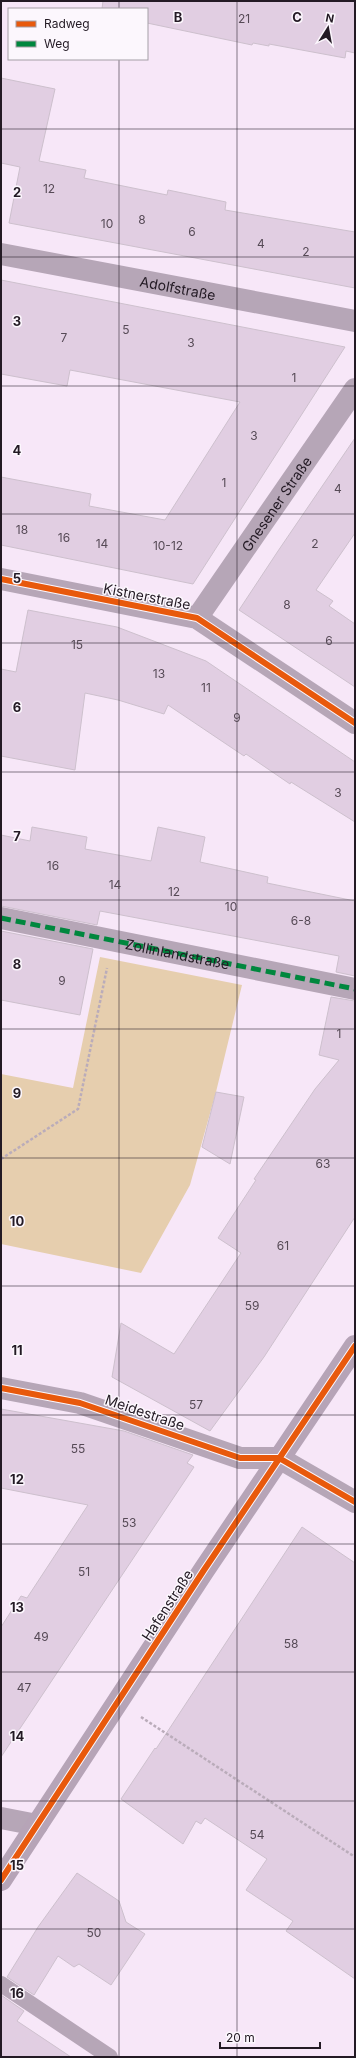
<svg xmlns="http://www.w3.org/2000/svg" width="356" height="2058" font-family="Inter,sans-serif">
	<rect width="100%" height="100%" fill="#f7e7f8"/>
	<path fill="#e6ceae" d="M100 957 242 985 216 1092 190 1185 141 1273 1 1244V1074L73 1088Z"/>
	<path fill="#e1cee2" stroke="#cdc0cd" d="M103 1H355V53L346 51 345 58 269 44V46L253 43 252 45 147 23V9H102Z
		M1 78 55 89 39 161 86 170 84 178 167 195 168 190 226 202 225 210 355 232V288L9 223 20 167 1 163Z
		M1 280 345 347 193 584 1 545V477L91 494 89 506 165 520 240 402 70 370 67 386 1 374Z
		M355 438V533L316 590 333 601 329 606 355 624V687L239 610 278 551Z
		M28 610 117 627 206 661 355 762V822L291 782 290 784 246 754 244 756 168 705 164 714 118 700 85 693 75 770 1 756V669L16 672Z
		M32 827 87 837 85 849 151 861 158 827 205 837 200 862 268 877 267 883 355 901V976L336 972 339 956 100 911 97 925 1 906V835L30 841Z
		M1 931 93 949 80 1015 1 1000Z
		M331 997 355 1001V1217L264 1357 210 1431 112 1377 121 1323 174 1354 241 1253 218 1238 256 1180 254 1179 315 1089 339 1060 319 1055Z
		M216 1092 244 1097 230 1164 202 1147Z
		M1 1409 124 1431 193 1455 187 1463 194 1467 1 1757V1627L21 1596 27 1598 88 1505 1 1488Z
		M302 1527 355 1563V1979L286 1931 293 1921 246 1890 267 1859 205 1818 201 1824 196 1821 183 1844 121 1799 155 1748 156 1749Z
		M77 1873 119 1901 126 1922 145 1934 111 1985 79 1964 74 1967 58 1956 34 1995 7 1977 38 1927Z
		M1 1995 24 2011 17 2021 71 2057H1Z"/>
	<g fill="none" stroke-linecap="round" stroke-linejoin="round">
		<path stroke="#baacba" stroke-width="2.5" stroke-dasharray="3 2" stroke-linecap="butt" d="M1 1159 78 1109 107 968
			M141 1717 355 1857"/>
		<path stroke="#b6a6b7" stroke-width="16" d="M1 1984 110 2057"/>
		<g stroke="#b6a6b7" stroke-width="22">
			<path id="s1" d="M1 254 355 321"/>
			<path d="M1 579 197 618 355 723"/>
			<path id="s2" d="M197 618 355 389"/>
			<path d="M1 918 355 989"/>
			<path d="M1 1388 80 1403 240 1458H279L355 1502"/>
			<path d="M1 1818 37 1825"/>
		</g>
		<path stroke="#b6a4b7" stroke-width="22" d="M1 1880 204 1570 355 1346"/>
		<path stroke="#00873e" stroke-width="5" stroke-dasharray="10 5" stroke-linecap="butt" id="s3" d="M1 918 355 989"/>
		<g stroke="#fcf7fd" stroke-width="8">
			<path id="cycleway" d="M1 579 197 618 355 723
				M1 1388 80 1403 240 1458H279L355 1502
				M1 1880 204 1570 355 1346"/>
		</g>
		<use href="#cycleway" stroke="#e8590c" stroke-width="6"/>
	</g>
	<path fill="none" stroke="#231a24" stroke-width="1" stroke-opacity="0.55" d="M119 1V9M237 1V2057M119 59V2057M1 129H355M1 257H355M1 386H355M1 514H355M1 643H355M1 772H355M1 900H355M1 1029H355M1 1158H355M1 1286H355M1 1415H355M1 1544H355M1 1672H355M1 1801H355M1 1929H355"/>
	<g text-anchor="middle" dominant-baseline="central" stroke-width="3" stroke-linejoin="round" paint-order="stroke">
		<g font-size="12" fill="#564a56">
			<text x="244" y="18">21</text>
			<text x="49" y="188">12</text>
			<text x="142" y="219">8</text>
			<text x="107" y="223">10</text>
			<text x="192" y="231">6</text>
			<text x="261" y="243">4</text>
			<text x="306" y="251">2</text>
			<text x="126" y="329">5</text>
			<text x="64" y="337">7</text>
			<text x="191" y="342">3</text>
			<text x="294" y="377">1</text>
			<text x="254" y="435">3</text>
			<text x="224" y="482">1</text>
			<text x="338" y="488">4</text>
			<text x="22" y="529">18</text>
			<text x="64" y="537">16</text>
			<text x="102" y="543">14</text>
			<text x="315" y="543">2</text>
			<text x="168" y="545">10-12</text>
			<text x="287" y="604">8</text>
			<text x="329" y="640">6</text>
			<text x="77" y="644">15</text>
			<text x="159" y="673">13</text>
			<text x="206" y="687">11</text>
			<text x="237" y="717">9</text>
			<text x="338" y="792">3</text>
			<text x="53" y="865">16</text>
			<text x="115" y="884">14</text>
			<text x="174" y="891">12</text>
			<text x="231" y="906">10</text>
			<text x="301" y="920">6-8</text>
			<text x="62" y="980">9</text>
			<text x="339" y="1033">1</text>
			<text x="323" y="1163">63</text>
			<text x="283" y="1245">61</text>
			<text x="252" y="1305">59</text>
			<text x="196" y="1404">57</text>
			<text x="78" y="1448">55</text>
			<text x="129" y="1522">53</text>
			<text x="84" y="1571">51</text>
			<text x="41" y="1636">49</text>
			<text x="291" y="1643">58</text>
			<text x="24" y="1687">47</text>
			<text x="257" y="1834">54</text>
			<text x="94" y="1932">50</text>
		</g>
		<g font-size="14" fill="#231a24" stroke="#fcf7fd">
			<text stroke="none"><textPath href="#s1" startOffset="180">Adolfstraße</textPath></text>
			<text stroke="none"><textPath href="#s2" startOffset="139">Gnesener Straße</textPath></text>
			<text transform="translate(147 596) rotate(11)">Kistnerstraße</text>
			<text stroke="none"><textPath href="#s3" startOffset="180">Zollinlandstraße</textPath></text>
			<text transform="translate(145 1412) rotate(19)">Meidestraße</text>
			<text transform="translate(167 1605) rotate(-57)">Hafenstraße</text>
		</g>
	</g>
	<g font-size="13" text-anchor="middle" font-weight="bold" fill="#231a24" stroke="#fcf7fd" stroke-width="3" stroke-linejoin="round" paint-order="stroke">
		<text x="178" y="22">B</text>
		<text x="297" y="22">C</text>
		<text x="17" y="197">2</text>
		<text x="17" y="326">3</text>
		<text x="17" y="455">4</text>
		<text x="17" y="583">5</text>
		<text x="17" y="712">6</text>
		<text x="17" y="841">7</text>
		<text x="17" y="969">8</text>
		<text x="17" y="1098">9</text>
		<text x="17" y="1226">10</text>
		<text x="17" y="1355">11</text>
		<text x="17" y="1484">12</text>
		<text x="17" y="1612">13</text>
		<text x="17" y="1741">14</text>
		<text x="17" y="1870">15</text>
		<text x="17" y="1998">16</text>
	</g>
	<rect width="356" height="2058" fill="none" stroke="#231a24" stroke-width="4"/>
	<rect x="8" y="8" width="140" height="52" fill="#fcf7fd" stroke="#a59fa6"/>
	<rect x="16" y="21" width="20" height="6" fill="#e8590c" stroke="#a59fa6"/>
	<text x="44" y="28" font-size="12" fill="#231a24">Radweg</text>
	<rect x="16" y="41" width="20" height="6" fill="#00873e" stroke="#a59fa6"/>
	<text x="44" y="48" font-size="12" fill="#231a24">Weg</text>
	<g transform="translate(328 28) rotate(11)" stroke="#fcf7fd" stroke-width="3" paint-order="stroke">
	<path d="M0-3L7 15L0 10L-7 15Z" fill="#231a24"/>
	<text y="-6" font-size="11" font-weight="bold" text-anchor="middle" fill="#231a24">N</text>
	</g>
	<path d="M220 2042v6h100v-6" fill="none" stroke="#231a24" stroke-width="2"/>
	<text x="226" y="2042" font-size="12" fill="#231a24" stroke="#fcf7fd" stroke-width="3" paint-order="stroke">20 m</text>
</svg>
